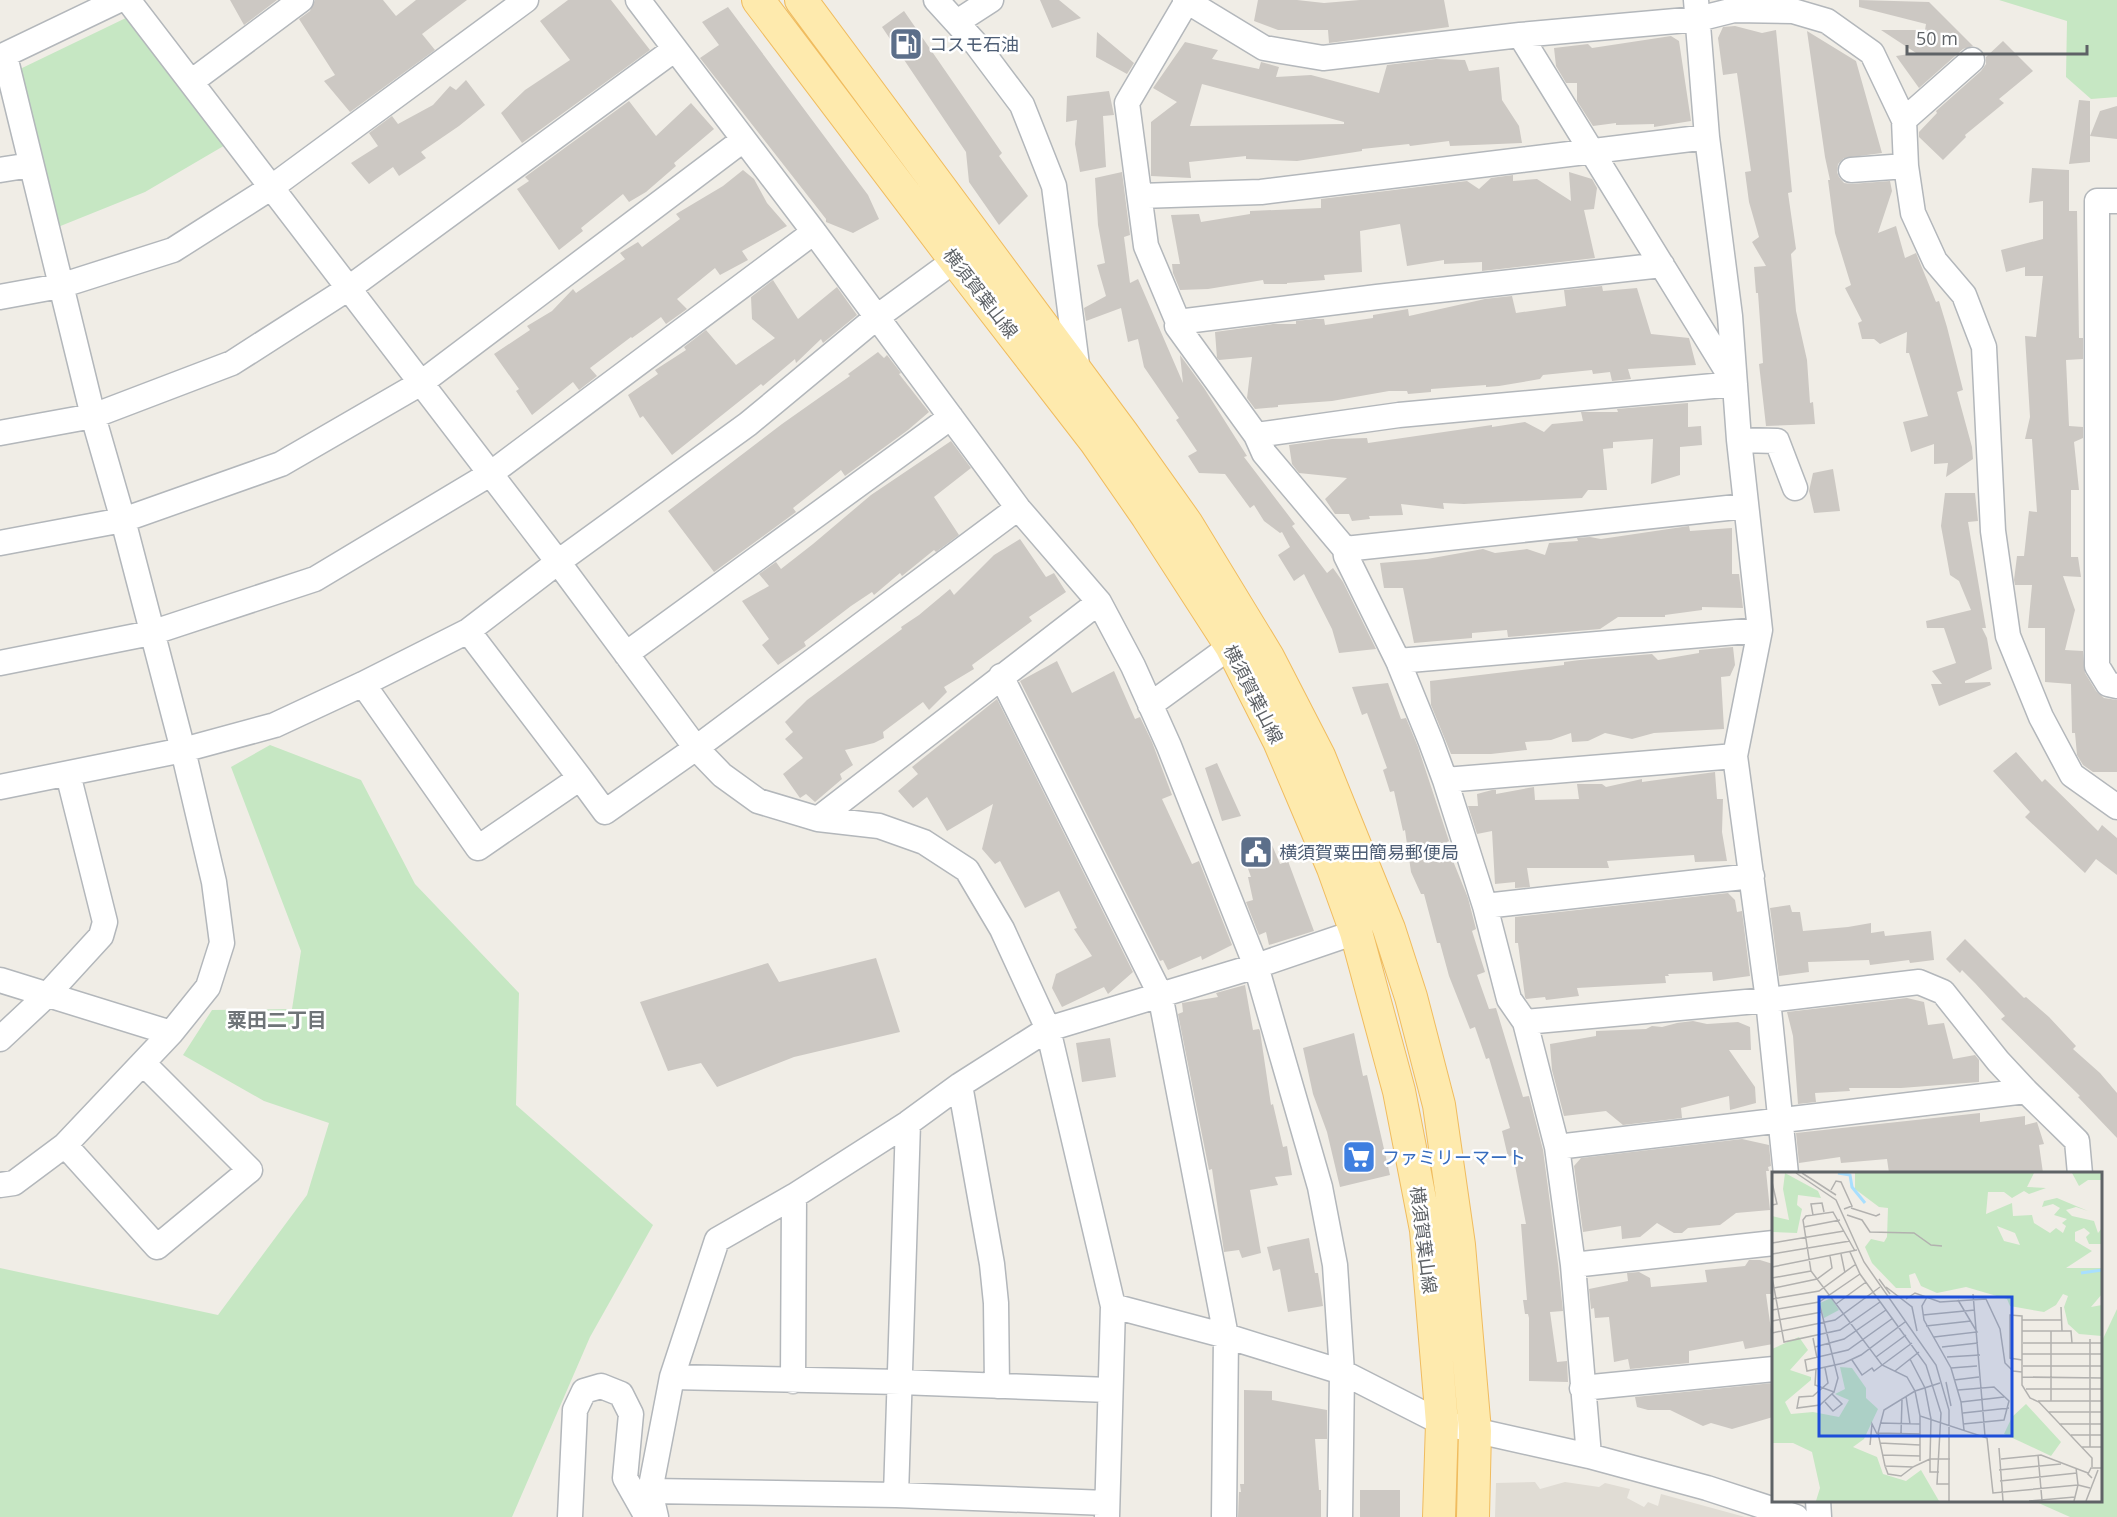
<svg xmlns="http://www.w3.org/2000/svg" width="2117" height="1517" font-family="'Open Sans','Noto Sans JP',sans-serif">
	<rect width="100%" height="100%" fill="#f0ede6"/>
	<path fill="#e0dcd4" d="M1535 1482 1540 1489 1565 1482 1599 1487 1605 1483 1630 1489 1627 1498 1644 1507 1648 1502 1658 1506 1661 1494 1745 1517H1495L1496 1483Z"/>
	<path fill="#c6e7c3" d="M1999 0H2117V97L2091 99 2066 77 2067 21Z
		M130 16 227 144 145 192 58 227 20 69Z
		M270 745 361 780 415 884 519 993 516 1105 653 1225 590 1337 512 1517H0V1268L218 1315 307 1195 329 1123 264 1101 183 1055 212 1010 292 1009 301 951 231 767Z
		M2117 1309V1517H2070L2034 1501 2100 1500 2101 1343Z"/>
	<path fill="#ccc8c3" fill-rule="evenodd" d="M230 0H277L244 25Z
		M315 0H383L396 16 416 0H467L422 34 435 50 350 112 324 81 335 75 299 19 310 11Z
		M568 0H611L650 50 522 143 501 113 525 90 570 60 540 21Z
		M1040 0H1059L1081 18 1052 28Z
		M1258 0H1297L1324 3 1360 0H1444L1449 27 1329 43 1328 30H1278L1254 21Z
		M1859 0 1929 2 1973 46 1963 49 1919 88 1896 56 1916 53 1881 30H1925L1926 24 1859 7Z
		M728 7 868 195 879 219 853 233 826 222V219L700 58 719 45 702 22Z
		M904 11 1002 153 999 156 1028 196 999 225 969 182 966 152 882 27Z
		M1735 26 1762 33 1776 30 1792 192 1788 193 1796 249 1791 254 1796 311 1807 360 1810 403 1813 402 1815 424 1766 426 1759 364 1763 363 1758 293H1756L1754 267 1766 266 1752 242 1759 237 1749 202 1745 172 1751 171 1737 73 1723 75 1718 38 1723 27Z
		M1807 31 1856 61 1882 153 1844 158 1838 164 1837 172 1839 177 1844 183 1851 184 1890 181 1892 191 1878 233 1896 226 1905 258 1916 253 1936 302 1939 301 1947 327 1963 390 1957 392 1972 447 1973 459 1946 477 1948 463 1934 464V444L1911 452 1903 422 1928 416 1909 353H1906L1907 332 1880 344 1874 339H1862L1858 323 1862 321 1845 288 1851 285 1835 233 1828 180H1830L1825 157Z
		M1097 32 1134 63 1127 74 1096 57Z
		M1671 36 1679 41 1691 121 1654 127V124L1616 125V123L1593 126 1577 101V83H1566L1556 66 1554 48 1588 44 1592 48Z
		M2003 41 2033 71 1999 99 2004 103 1965 135 1966 137 1943 160 1919 137V132L1937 113 1936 111 1981 71 1986 64V57Z
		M1185 42 1218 50 1212 59 1259 69 1261 62 1279 67 1276 77 1311 75 1379 93 1387 65 1436 59 1465 60 1469 71 1499 67 1502 100 1519 126 1522 143 1450 146 1449 141 1410 146 1409 144 1362 149V151L1297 161 1246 159V156L1189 162 1191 178 1151 176V122L1177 102 1153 88ZM1202 84 1344 122V124L1190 126Z
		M466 80 485 105 459 126 421 152 426 158 399 176 393 167 369 184 351 163 378 146 369 133 392 116 398 124 433 105 450 86 456 90Z
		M1109 91 1114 115 1103 116 1106 167 1080 172 1075 144 1077 120 1066 122 1067 96Z
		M2079 100 2090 101V162L2069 164Z
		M629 101 656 136 691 103 714 129 674 163 676 166 646 192 629 202 623 194 581 228 583 231 559 250 517 189 529 181 525 177Z
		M2117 106V139L2090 136 2100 111Z
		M2032 168 2069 170V211H2077L2079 338H2083V359L2066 360 2069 426 2083 427V438L2074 442 2079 490H2071V557H2078L2081 577 2063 576 2075 610 2065 650 2083 651 2085 673 2096 691 2104 698 2117 700V772H2093L2083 765 2077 755 2075 733H2072L2071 684 2045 682V628H2028L2032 585H2015L2014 580 2017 556H2024L2029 511 2037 512 2032 439H2025L2030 417 2025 336 2036 337 2043 276H2025V267L2006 272 2001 250 2043 239V201L2029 203Z
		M743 170 754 179 767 203 787 226 742 251 748 260 720 275 715 268 677 299 687 309 666 324 661 317 632 338 631 337 590 368 597 376 579 390 573 382 532 415 516 391 519 389 494 354 530 330 527 326 552 311 573 289 576 293 625 259 620 253 638 242 642 247 680 219 676 214 723 186Z
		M1122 172 1130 235 1124 237 1130 283 1138 279 1183 383 1180 355 1204 388 1247 456 1244 457 1295 524 1292 526 1327 573 1333 568 1343 582 1376 649 1339 653 1332 629 1304 574 1294 581 1278 555 1290 547 1282 532 1280 533 1264 521 1254 505 1250 508 1225 474 1199 473 1188 456 1197 451 1176 420 1179 418 1144 367 1138 339 1128 342 1121 308 1086 321 1084 308 1106 296 1097 265 1105 263 1098 225 1095 178Z
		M1569 172 1592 179 1597 188 1594 209 1584 210 1595 258 1482 271V262L1444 264V260L1407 266 1400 224 1360 231 1362 272 1324 275 1325 280 1287 283V284H1264L1263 280 1208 289 1180 290 1173 273 1172 264H1180L1171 215 1199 214 1201 222 1250 214V211L1321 208V199L1467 181 1479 189 1491 178 1513 175V181L1537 179 1571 201Z
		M773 280 798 319 837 287 857 315 823 343 821 339 796 363 795 359 763 386 761 384 672 455 643 416 640 418 628 395 658 374 655 370 686 350 684 347 706 330 736 365 775 338 752 319 751 297Z
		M1602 286 1603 291 1637 288 1651 334 1689 338 1696 365 1628 369 1631 379 1612 381 1610 372 1593 374 1592 370 1543 375 1540 379 1499 386 1486 387V385L1431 389V392L1408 394 1407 391H1389L1332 401 1278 405V407L1255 409 1247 398 1252 357 1219 360 1217 358 1215 332 1273 324H1296V321L1314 319H1324L1325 325 1373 318V315L1408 309 1409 316 1485 299 1512 296 1516 313 1566 306 1564 290Z
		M878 352 884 358 887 355 901 373 899 374 929 412 908 430 845 476 841 470 793 508 796 512 714 572 668 511 782 424 850 376 848 374Z
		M1688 403V427L1701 426 1702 445 1680 447V475L1651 484 1653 439 1613 442V448L1603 449 1607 490H1588L1582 498 1464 504 1443 503 1444 509 1401 504 1403 515 1369 516 1370 519 1352 521 1349 514H1335L1325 499 1347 478 1299 473 1292 464 1289 445 1332 439 1367 438 1368 443 1492 425V427L1525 422 1544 432 1552 424 1583 421 1581 412H1618L1617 409Z
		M951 441 971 468 934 497 959 535 936 552 934 550 902 576 900 573 874 595 872 592 851 606 804 642 806 646 778 665 762 645 769 639 742 601 769 586 759 574 776 562 781 569 813 544 871 495Z
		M1833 469 1840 511 1814 513 1809 491 1813 473Z
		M1945 493H1975L1978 521 1968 522 1986 628H1982L1987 638 1992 669 1965 681V683L1990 682 1991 685 1939 706 1931 684H1942L1932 671 1956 663 1944 628H1927L1926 621 1971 610 1959 581 1950 575 1941 526Z
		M1689 526 1690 531 1732 528V574H1739L1743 608 1702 607V610L1665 615V617H1618L1600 629 1508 637 1507 630 1472 633V638L1414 643 1403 588H1384L1380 563 1427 559 1483 549 1495 553 1527 549 1545 555 1549 543 1578 541 1577 538 1590 537 1601 539Z
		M1020 539 1046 577 1054 573 1066 592 1029 617 1032 621 972 665 974 669 944 687 947 692 929 710 923 702 883 732 884 738 874 743 845 750 853 765 840 774 842 779 815 802 806 794 800 798 783 774 803 758 785 739 793 732 785 722 807 700 902 629 901 627 919 615 950 589 954 595 994 555Z
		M1733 647 1735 665 1730 676 1721 677 1724 729 1654 733 1632 739 1605 733 1588 741 1572 742 1571 733 1551 740 1525 742 1527 750 1491 754H1451L1431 705 1430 681 1564 665V662L1580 660 1652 654 1658 660 1699 653V650Z
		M1057 661 1072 693 1114 671 1135 719 1140 717 1152 742 1172 795 1162 799 1192 864 1199 861 1232 945 1202 960 1201 956 1168 970 1163 960 1160 961 1020 681Z
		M1388 683 1401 719 1406 718 1418 747 1449 841 1447 842 1451 856 1468 898 1476 929 1472 931 1485 972 1477 975 1489 1009 1496 1008 1523 1097 1529 1096 1543 1150 1558 1264 1563 1311 1550 1312 1557 1362 1567 1361 1568 1382 1529 1381V1318L1528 1314H1525L1523 1300H1527L1521 1224H1526L1513 1155 1508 1157 1502 1131 1510 1128 1489 1058 1486 1059 1475 1027 1470 1029 1449 976 1440 943H1437L1424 894H1421L1411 872 1405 830 1403 831 1394 791 1390 792 1383 770 1387 768 1367 713 1362 715 1352 687Z
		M997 699 1133 972 1108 994 1104 987 1062 1007 1052 988 1056 974 1092 956 1074 929 1077 928 1059 891 1025 908 1000 861 995 864 982 849 993 804 947 831 927 797 913 808 898 791 918 774 912 767Z
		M2016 752 2042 782 2045 779 2098 831 2102 825 2117 838V875L2096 859 2085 873 2025 817 2030 812 1993 771Z
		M1217 763 1241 816 1222 821 1205 768Z
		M1715 772 1717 799H1723L1722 832 1727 861 1695 862 1694 855 1607 861 1609 868H1527L1530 887 1515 888V882L1495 884 1492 831 1477 834 1468 806H1478L1477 794 1492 790H1496V794L1534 787 1535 800 1579 799 1577 784H1602L1606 787 1642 779V782Z
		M1269 838 1280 864 1288 861 1314 931 1269 945 1266 932 1259 935 1246 902 1253 900 1248 877H1251L1241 849Z
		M1728 893 1735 900 1737 912 1742 911 1750 976 1713 981 1712 972 1668 974 1669 976H1665L1666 983 1577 988 1579 996 1546 1000 1545 997 1526 999 1525 997 1518 943H1515V917Z
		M1790 905 1792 912H1800L1803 931 1848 927 1871 923V933L1884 931 1885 936 1931 931 1934 960 1910 963 1909 960 1870 965 1869 960 1808 962 1809 972 1779 976 1770 908Z
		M1965 939 2024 998 2026 997 2049 1017 2076 1046 2073 1049 2100 1073 2117 1093V1138L2078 1097 2080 1096 2001 1019 2005 1016 1975 983 1962 970 1960 973 1946 959Z
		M876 958 900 1032 794 1057 717 1087 701 1063 668 1071 640 1002 768 963 779 982Z
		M1245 985 1253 1030 1259 1029 1260 1031 1271 1105 1273 1104 1283 1147 1287 1146 1292 1175 1275 1177 1278 1185 1250 1190 1261 1253 1242 1258 1239 1250 1224 1252 1212 1169 1209 1170 1178 1014 1183 1012 1182 1003 1218 997 1216 993Z
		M1907 998 1924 1002 1928 1025 1944 1023 1953 1059 1975 1055 1979 1060V1082L1901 1088H1849L1850 1091 1815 1093 1816 1102 1798 1104 1793 1036 1787 1012Z
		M1693 1021 1707 1024 1738 1022 1750 1027 1751 1050H1729L1755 1087 1756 1103 1730 1110 1729 1096 1681 1108 1682 1118 1623 1125 1606 1111 1564 1116 1552 1070 1550 1044 1596 1036V1031L1646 1029 1652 1026 1662 1027 1677 1023Z
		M1354 1033 1363 1076 1367 1075 1390 1175 1340 1187 1327 1132 1313 1094 1303 1048Z
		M1110 1038 1116 1077 1082 1082 1076 1043Z
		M1980 1113V1122L2025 1116V1125L2037 1122 2044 1144 2039 1145 2043 1173H1889L1887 1159 1841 1163 1840 1157 1799 1163 1796 1133Z
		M1742 1139 1769 1145 1771 1166 1768 1167 1769 1171H1766L1770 1210 1736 1213 1720 1225 1688 1228 1682 1233H1674L1657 1223 1640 1237 1622 1239 1621 1226 1583 1232 1574 1166 1581 1158Z
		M1309 1238 1315 1273H1318L1323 1306 1288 1312 1280 1269 1273 1271 1267 1247Z
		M1749 1260H1760L1773 1264V1294H1766L1773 1344 1745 1349 1743 1341 1689 1351V1363L1630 1369 1628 1359 1614 1362 1609 1317 1595 1318 1594 1308 1591 1309 1589 1289 1628 1281 1627 1273 1639 1272 1650 1278 1651 1287 1707 1282 1705 1270 1745 1266Z
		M1773 1383V1417L1732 1429 1711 1423 1703 1426 1670 1410H1648L1637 1407 1635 1397Z
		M1244 1390 1272 1391V1400L1327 1410V1439H1315L1319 1490H1321V1517H1238L1239 1492H1241L1240 1484H1244Z
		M1360 1490H1400V1517H1360Z"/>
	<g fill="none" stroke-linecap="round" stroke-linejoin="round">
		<g stroke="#b3b7bb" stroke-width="27">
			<path id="minor" d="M128 0 558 562 696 748 722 775 758 801 818 819 879 826 924 842 967 870 1002 929 1048 1029 1256 966 1356 932
				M638 0 814 232 1018 508 1099 602 1133 666 1169 746 1256 966 1320 1187 1335 1265 1342 1372 1340 1517
				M936 0 977 45 1022 105 1054 186 1078 373
				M1185 0 1264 48 1323 58 1520 35 1698 19 1734 10 1793 11 1827 21 1872 53 1904 120 1906 166 1913 213 1935 261 1964 295 1984 347 1993 531 2008 636 2041 717 2072 775 2117 807
				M1696 0 1707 137 1730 316 1739 440 1760 630 1735 756 1768 1000 1786 1174
				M1187 1 1127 103 1146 246 1178 322 1177 326 1256 435 1264 453 1345 549 1346 556 1398 661 1431 742 1445 780 1485 906 1509 999 1525 1022 1557 1147 1573 1265 1589 1456
				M957 22 991 0
				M0 57 119 0
				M191 82 301 0
				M1904 120 1972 60
				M0 170 31 165
				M1851 170 1906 166
				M1140 196 1261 192 1707 137
				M2117 201H2097V666L2108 684 2117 686
				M0 297 60 286 173 250 272 187 526 0
				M1178 322 1377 297 1662 265
				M0 433 93 416 232 363 349 288 675 49
				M1256 435 1399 415 1735 384 1520 35
				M1739 440 1777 441 1795 488
				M0 543 123 520 281 464 421 383 743 140
				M1345 549 1746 506
				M468 631 580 778
				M626 654 951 417
				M1398 661 1760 630
				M0 663 151 633 315 579 490 474 814 232
				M1001 676 1160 994 1226 1336 1224 1517
				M363 684 478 848 580 778 605 812 696 748 1018 508
				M1150 705 1231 646
				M1445 780 1735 756
				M0 787 183 750 275 725 363 684 468 631 558 562 748 424 877 317 955 260
				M818 819 1099 602
				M1485 906 1752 876
				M0 980 171 1033 208 987 222 943 214 882 183 750 123 520 93 416 5 56
				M1525 1022 1768 1000 1919 982 1943 992 1998 1061 2026 1091 2077 1141 2080 1174
				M0 1039 47 995 101 936 105 922 68 774
				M960 1085 992 1264 996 1303 997 1386
				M65 1145 157 1247 250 1170 143 1063
				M1557 1147 2026 1091
				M0 1185 14 1183 65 1145 171 1033
				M1573 1265 1774 1243
				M672 1377 900 1382 1109 1390
				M793 1381 794 1196
				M1582 1388 1774 1369
				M650 1491 896 1495 1107 1503
				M896 1495 908 1123
				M1818 1500 1819 1517
				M570 1517 575 1410 584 1391 601 1386 621 1394 631 1414 625 1478 647 1517
				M656 1517 650 1491 672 1377 717 1240 794 1196 908 1123 960 1085 1048 1029 1113 1306 1226 1336 1342 1372 1442 1423 1589 1456 1707 1488 1796 1517
				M1107 1517 1113 1306"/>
		</g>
		<g stroke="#f0bc5f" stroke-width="34">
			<path id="major" d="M758 0 955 260 1095 441 1147 516 1231 646 1279 741 1333 868 1356 932 1399 1091 1426 1230 1442 1423 1439 1517
				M801 0 1123 434 1187 524 1268 657 1319 756 1389 929 1411 997 1439 1105 1459 1245 1475 1431 1473 1517"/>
		</g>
		<use href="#minor" stroke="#fff" stroke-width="24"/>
		<use href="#major" stroke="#feeaad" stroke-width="32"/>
	</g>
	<defs>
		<g id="fuel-square" transform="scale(1.725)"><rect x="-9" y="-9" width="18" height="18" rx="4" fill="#5c6f8a" stroke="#fff"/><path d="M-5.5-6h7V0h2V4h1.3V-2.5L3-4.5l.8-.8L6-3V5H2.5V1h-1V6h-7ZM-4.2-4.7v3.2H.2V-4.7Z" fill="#fff"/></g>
		<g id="civic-square" transform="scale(1.725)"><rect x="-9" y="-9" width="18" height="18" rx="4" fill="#5c6f8a" stroke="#fff"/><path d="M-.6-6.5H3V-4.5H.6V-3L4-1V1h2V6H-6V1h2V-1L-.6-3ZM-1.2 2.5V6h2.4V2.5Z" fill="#fff"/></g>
		<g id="supermarket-square" transform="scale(1.725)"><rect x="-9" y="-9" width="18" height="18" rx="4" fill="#3f7fe0" stroke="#fff"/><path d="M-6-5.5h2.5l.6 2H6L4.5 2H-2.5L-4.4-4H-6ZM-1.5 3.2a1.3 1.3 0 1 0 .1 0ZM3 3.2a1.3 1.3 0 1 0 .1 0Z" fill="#fff"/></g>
	</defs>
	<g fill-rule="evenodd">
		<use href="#fuel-square" x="906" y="44"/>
		<use href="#civic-square" x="1256" y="852"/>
		<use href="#supermarket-square" x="1359" y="1157"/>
	</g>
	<g text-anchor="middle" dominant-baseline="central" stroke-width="5" stroke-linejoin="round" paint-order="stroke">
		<g font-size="18" fill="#4e5e75" stroke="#fff" text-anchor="start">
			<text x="929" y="44">コスモ石油</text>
			<text x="1279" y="852">横須賀粟田簡易郵便局</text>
		</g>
		<g font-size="18" fill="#5e6266" stroke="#fff">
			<text transform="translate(981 293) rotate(52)">横須賀葉山線</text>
			<text transform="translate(1254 694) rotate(63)">横須賀葉山線</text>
			<text transform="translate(1424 1240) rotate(83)">横須賀葉山線</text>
		</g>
		<g font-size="18" fill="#366cbe" stroke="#fff" text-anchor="start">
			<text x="1382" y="1157">ファミリーマート</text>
		</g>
		<g font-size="20" font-weight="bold" fill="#6f7478" stroke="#fff">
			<text x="277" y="1019">粟田二丁目</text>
		</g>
	</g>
	<g transform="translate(1772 1172)">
		<rect width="330" height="330" fill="#f0ede6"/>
		<path d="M13 1 46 19 49 26 26 23 25 33 30 37 25 61 0 60V44L17 48 11 17ZM83 1H262L255 15 274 16 257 22 252 19 240 26 232 20H216L214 42 240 31 241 44 260 43 262 51 278 61 284 56 291 61 294 54 290 51 295 47 282 43 288 36 281 32 270 35 272 29 285 26 316 39 304 35 294 38 300 44 322 49 326 61 330 56V72H317L314 65 318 61 312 56 303 60V69L320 79 294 96H330V122L319 135 330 133V164L307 162 296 152 292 135 296 124 291 122 284 133 272 140 238 134 235 127 194 115 165 121 149 114 143 101 137 103 139 116H124L100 91 93 75 99 67 112 70 115 65 116 36 107 35 83 17ZM225 54 243 61 248 73 232 69ZM300 1H330V8H316L307 14ZM59 126 67 138 52 146 48 131ZM27 165 36 178 18 198 39 205V208L13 230 19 242 41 240 67 245 77 228 63 222 73 217 68 195 80 196 94 216V226L106 237 92 267 81 275 105 285 111 302 134 309 149 298 167 329H44L48 316 40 280 21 271H0V177ZM254 232 289 270 279 284 232 262 240 245Z" fill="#c6e7c3" fill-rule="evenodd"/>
		<path fill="none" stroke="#a8dffe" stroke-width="3" d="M66 1 78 3 80 15 93 31M309 101 330 98"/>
		<path fill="none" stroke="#b2b1af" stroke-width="1.5" d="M24 1 64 28 92 90 164 193 177 238V329M30 1 64 23M0 10 5 32 0 33M59 18 64 9 69 10 80 34 72 37M79 36 104 44 108 42M41 43 39 32 50 31 52 40M75 43 90 48 98 60 142 61 159 73 170 74M32 55 68 48M0 71 72 59M83 79 61 40 34 44 31 48 39 99 110 193 135 205 143 219 168 211M78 80 88 102 154 193 169 241 165 312H177M0 82 78 69M69 82 73 101M0 95 85 78M0 105 12 170 68 158 108 130M0 106 39 99M107 107 118 122M114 115 140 135 145 159M2 116 45 107 60 96 58 84M201 122 213 264M155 125 150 134 152 148 179 196 189 230 192 258M0 127 47 119 84 92M134 127 143 121 168 130 214 127 228 157 233 191 241 199 250 200M64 132 94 110M289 135 290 159M0 138 47 130 88 102M151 143 203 138M121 146 76 178 33 188 35 199 72 191 89 183 133 150M250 148H289M0 149 50 140M154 154 199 149M250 159H299L300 171M279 159V229M0 161 63 148 108 115M162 165 205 160 186 128M41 166 45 186M251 171H330M43 175 72 167 114 138M170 175 206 171M250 182H330M104 185 134 163M175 185 208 183M138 187 153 216 159 247 158 287H178M80 188 90 203 100 196 102 199 140 171M250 188 238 186V143L250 144V213L258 226 267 230 320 286V295M251 194H330M53 196 56 211 41 224 27 225 25 236 48 233 62 220M179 196 205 194M44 197 43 213 62 220 66 206 47 130M123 199 147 180M250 205 330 206M182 208 207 205M174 210 179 234M254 217H330M186 218 222 215 237 229 232 248 191 252M134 224 138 252M266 229H330M53 230 61 239 70 232 60 222M189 230 232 225M276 240H330M191 241 237 236M108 251 148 252M287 252H330M106 261 148 262M129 262 130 228M299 263H330M108 271 148 273M98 273 100 252 105 262M309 275H330M318 275V167M227 276 231 329M111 283 148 284M266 283 270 329M229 287 269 283 316 301M148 289V244M113 294 116 302 129 304 141 295M227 298 289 292M167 300H158V287L141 295 113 294 106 261 112 238 143 219 148 244 215 266 221 321 306 313 318 316M320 306 316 302 319 296H330M228 309 305 301M257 329 303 325M302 329 306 313 304 296M314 329 326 298"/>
		<path fill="#1d4ed8" fill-opacity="0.15" stroke="#1d4ed8" stroke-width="3" d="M47 125H240V264H47Z"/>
		<rect width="330" height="330" fill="none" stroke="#5e6266" stroke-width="3"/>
	</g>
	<path d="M1907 45v9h180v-9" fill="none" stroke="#5e6266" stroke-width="3"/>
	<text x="1916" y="45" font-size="18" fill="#5e6266" stroke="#ffffff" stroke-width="4.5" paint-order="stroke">50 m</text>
</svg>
